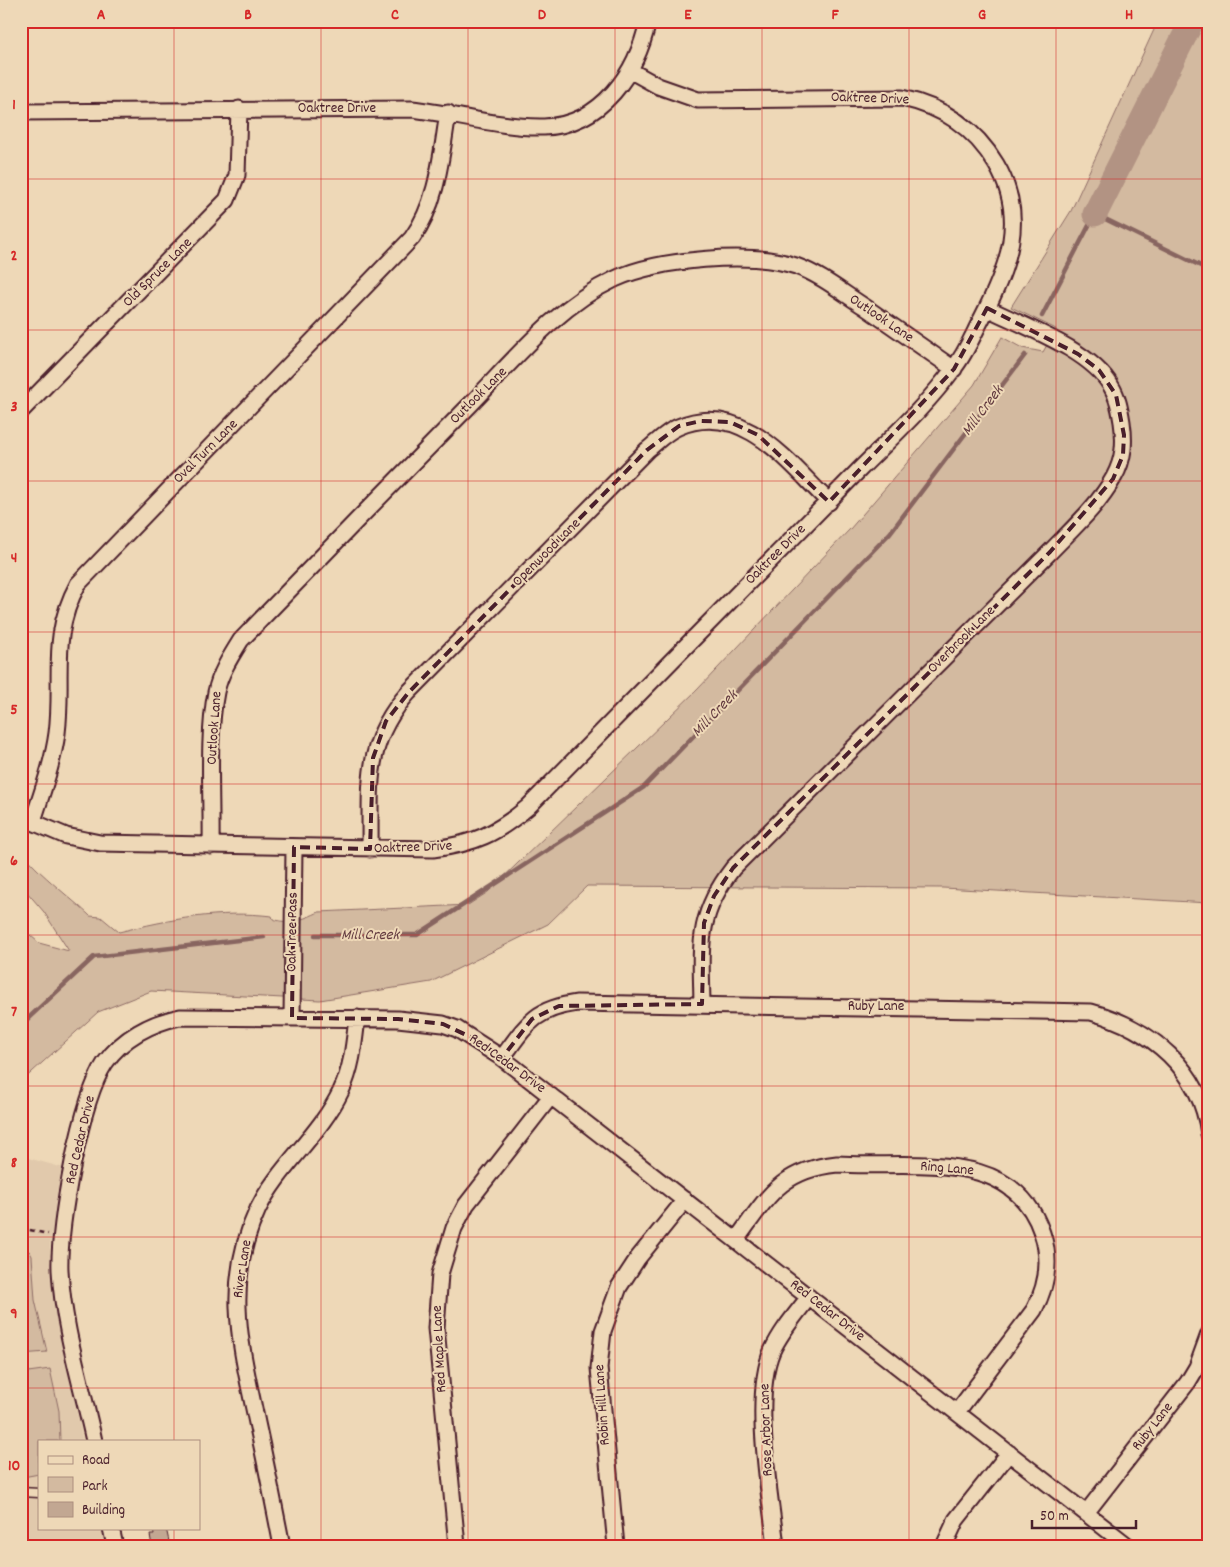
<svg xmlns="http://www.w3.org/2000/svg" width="1230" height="1567" font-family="Dekko,sans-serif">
	<rect width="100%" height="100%" fill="#eed8b7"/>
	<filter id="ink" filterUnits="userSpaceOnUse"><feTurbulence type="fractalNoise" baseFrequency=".02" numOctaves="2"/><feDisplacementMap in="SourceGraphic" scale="10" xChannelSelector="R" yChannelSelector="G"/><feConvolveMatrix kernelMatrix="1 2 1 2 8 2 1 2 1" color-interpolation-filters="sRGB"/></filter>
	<g filter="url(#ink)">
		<path fill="#e1c9ac" d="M21 1156 64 1168 50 1244V1266L56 1313 83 1441H39V1528H101L104 1546H21Z"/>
		<path fill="#d3baa0" stroke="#8e6c66" d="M1158 21H1209V903L943 888 587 886 548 924 431 982 320 1000 151 991 98 1012 21 1082V927L39 943 69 951 44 912 21 885V849C25 863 76 902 90 916L101 917 119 932C170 919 219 910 272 916L273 919C289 925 304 919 319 912L468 905 488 892 697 690 850 529 974 385 1002 337 1022 348 1043 352 1056 329 1011 307 1071 211Z
			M21 1245 30 1252 32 1256 35 1300 47 1352 21 1354Z
			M50 1369 59 1411 60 1441H39V1474L23 1477 21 1373Z"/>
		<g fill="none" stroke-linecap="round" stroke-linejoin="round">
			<path stroke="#886560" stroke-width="4.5" d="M1042 316 1095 214 1209 270
				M315 935H417L644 787 890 533 1025 355
				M21 1025 94 957 264 937"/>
			<path stroke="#b29383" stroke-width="25" d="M1095 214 1192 21"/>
		</g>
		<path fill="#c2a792" stroke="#4a1f2b" d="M166 1528 170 1546H152L150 1535H154L153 1529Z"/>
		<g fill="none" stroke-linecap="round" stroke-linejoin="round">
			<g stroke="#4a1f2b" stroke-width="11">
				<path id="service" d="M21 1492 39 1493"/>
			</g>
			<g stroke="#4a1f2b" stroke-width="19">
				<path id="minor" d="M21 112 412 109C455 114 502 128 544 127 602 125 637 72 648 21
					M21 411 227 200 237 175 239 109
					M21 817 66 836 100 843 433 849C474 844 496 834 528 807 602 732 675 657 749 582 786 545 823 507 860 469 892 437 927 405 954 368 966 353 973 335 982 318 1008 267 1028 218 996 164 974 127 943 107 902 98L698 100 658 86 631 71
					M33 821C42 792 53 763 57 733 64 678 49 637 78 584L412 238C438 202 441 156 448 113
					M211 846C212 799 207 737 216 692 220 673 231 656 241 640 317 561 393 483 470 405 514 360 557 306 615 279 656 259 752 251 796 266 821 275 843 293 865 307 895 328 924 348 954 369
					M370 849C371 786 363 743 409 692L647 450C657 442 666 432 678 427 742 399 789 463 829 502
					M702 1004C701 946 696 916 733 868L1050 552C1072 529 1098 506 1114 477 1124 459 1125 442 1122 422 1120 410 1118 397 1111 386 1091 350 1023 326 987 308
					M292 1018 294 847
					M502 1058C527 1024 534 1009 577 1003L1091 1012C1150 1028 1201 1069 1209 1134
					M736 1240C767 1198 780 1170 837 1164 909 1169 1013 1145 1042 1233 1051 1259 1047 1286 1034 1310L957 1412
					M94 1441C82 1385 63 1327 60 1270 58 1226 81 1099 105 1063 122 1038 151 1023 180 1017L398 1019 443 1024 457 1029 502 1058 1128 1546
					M1086 1513 1188 1382 1197 1367 1209 1334
					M111 1528 115 1546
					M282 1546C274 1505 266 1464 257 1423 241 1346 223 1284 258 1209 279 1166 320 1135 341 1091 352 1068 354 1044 357 1018
					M457 1546 436 1328 440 1274 454 1228 466 1205 551 1096
					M616 1546 599 1368 603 1331 619 1287 638 1258 685 1200
					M776 1546C770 1494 752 1398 772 1351 781 1331 796 1314 809 1297
					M944 1546 956 1520 1009 1453"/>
			</g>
			<path stroke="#4a1f2b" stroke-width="2.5" stroke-dasharray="5 4" stroke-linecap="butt" d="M21 1228 48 1234"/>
			<use href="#service" stroke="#eed8b7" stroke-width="8"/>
			<use href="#minor" stroke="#eed8b7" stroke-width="15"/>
		</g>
	</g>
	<path fill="none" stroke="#4a1f2b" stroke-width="4" stroke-dasharray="10 6" stroke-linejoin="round" d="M987 308 1078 354 1099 370 1116 395 1124 435 1123 455 1113 479 1050 552 733 868 714 896 704 923 702 1004 559 1006 532 1019 502 1058 477 1040 443 1024 398 1019 292 1018 294 847 370 849 373 758 386 721 409 692 647 450 679 426 701 421 730 422 758 435 829 502 954 369Z"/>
	<path fill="none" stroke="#d62828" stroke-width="1" stroke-opacity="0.55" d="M174 21V1441M321 21V1546M468 21V1546M615 21V1546M762 21V1546M909 21V1546M1056 21V1546M21 179H1209M21 330H1209M21 481H1209M21 632H1209M21 784H1209M21 935H1209M21 1086H1209M21 1237H1209M21 1388H1209M174 1528V1546"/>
	<g text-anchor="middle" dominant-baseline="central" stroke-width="4" stroke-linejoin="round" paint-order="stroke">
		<g font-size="15" fill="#4a1f2b" stroke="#eed8b7">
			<text transform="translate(870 99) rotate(2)">Oaktree Drive</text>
			<text x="337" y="109">Oaktree Drive</text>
			<text transform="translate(158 273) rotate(-45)">Old Spruce Lane</text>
			<text transform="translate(881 319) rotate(34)">Outlook Lane</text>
			<text transform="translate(479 396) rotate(-45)">Outlook Lane</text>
			<text transform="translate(206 452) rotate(-45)">Oval Turn Lane</text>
			<text transform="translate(547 553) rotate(-45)">Openwood Lane</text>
			<text transform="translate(776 555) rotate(-45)">Oaktree Drive</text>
			<text transform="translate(962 640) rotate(-45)">Overbrook Lane</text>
			<text transform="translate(215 728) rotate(-86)">Outlook Lane</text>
			<text transform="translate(413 848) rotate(-2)">Oaktree Drive</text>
			<text transform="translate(293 932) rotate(-89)">Oak Tree Pass</text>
			<text x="876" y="1007">Ruby Lane</text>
			<text transform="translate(507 1064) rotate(36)">Red Cedar Drive</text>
			<text transform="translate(81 1140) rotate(-77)">Red Cedar Drive</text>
			<text transform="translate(947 1169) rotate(5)">Ring Lane</text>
			<text transform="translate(243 1269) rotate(-81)">River Lane</text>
			<text transform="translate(827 1311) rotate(38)">Red Cedar Drive</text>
			<text transform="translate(440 1349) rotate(-93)">Red Maple Lane</text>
			<text transform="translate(603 1405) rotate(-94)">Robin Hill Lane</text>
			<text transform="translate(1153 1427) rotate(-52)">Ruby Lane</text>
			<text transform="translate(767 1430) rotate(-92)">Rose Arbor Lane</text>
		</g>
		<g font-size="16" font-style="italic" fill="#643c41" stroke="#eed8b7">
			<text transform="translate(983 411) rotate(-53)">Mill Creek</text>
			<text transform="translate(715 714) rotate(-46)">Mill Creek</text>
			<text x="370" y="935">Mill Creek</text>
		</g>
	</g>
	<rect width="1230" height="1567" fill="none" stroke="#eed8b7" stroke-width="55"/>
	<rect x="38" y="1440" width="162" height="90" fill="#eed8b7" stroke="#ac8e7f"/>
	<rect x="48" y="1456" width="25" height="8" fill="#eed8b7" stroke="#ac8e7f"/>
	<text x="82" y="1464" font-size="15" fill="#4a1f2b">Road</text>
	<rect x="48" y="1477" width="25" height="15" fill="#d3baa0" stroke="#ac8e7f"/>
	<text x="82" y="1490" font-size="15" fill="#4a1f2b">Park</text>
	<rect x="48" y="1502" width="25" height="15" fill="#c2a792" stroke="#ac8e7f"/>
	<text x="82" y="1514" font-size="15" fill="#4a1f2b">Building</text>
	<path d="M1032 1520v8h104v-8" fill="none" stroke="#4a1f2b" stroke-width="2.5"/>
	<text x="1040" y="1520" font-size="15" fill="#4a1f2b" stroke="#eed8b7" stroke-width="4" paint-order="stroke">50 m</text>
	<rect x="28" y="28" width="1174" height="1512" fill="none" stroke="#d62828" stroke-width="2"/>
	<g font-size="16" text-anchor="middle" font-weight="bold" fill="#d62828">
		<text x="101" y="19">A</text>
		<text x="248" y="19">B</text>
		<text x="395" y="19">C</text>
		<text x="542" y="19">D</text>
		<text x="688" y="19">E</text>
		<text x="835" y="19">F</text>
		<text x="982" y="19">G</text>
		<text x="1129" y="19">H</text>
		<text x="14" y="109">1</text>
		<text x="14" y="260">2</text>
		<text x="14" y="411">3</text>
		<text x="14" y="562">4</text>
		<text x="14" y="714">5</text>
		<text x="14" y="865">6</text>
		<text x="14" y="1016">7</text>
		<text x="14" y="1167">8</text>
		<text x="14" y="1318">9</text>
		<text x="14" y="1470">10</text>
	</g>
</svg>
